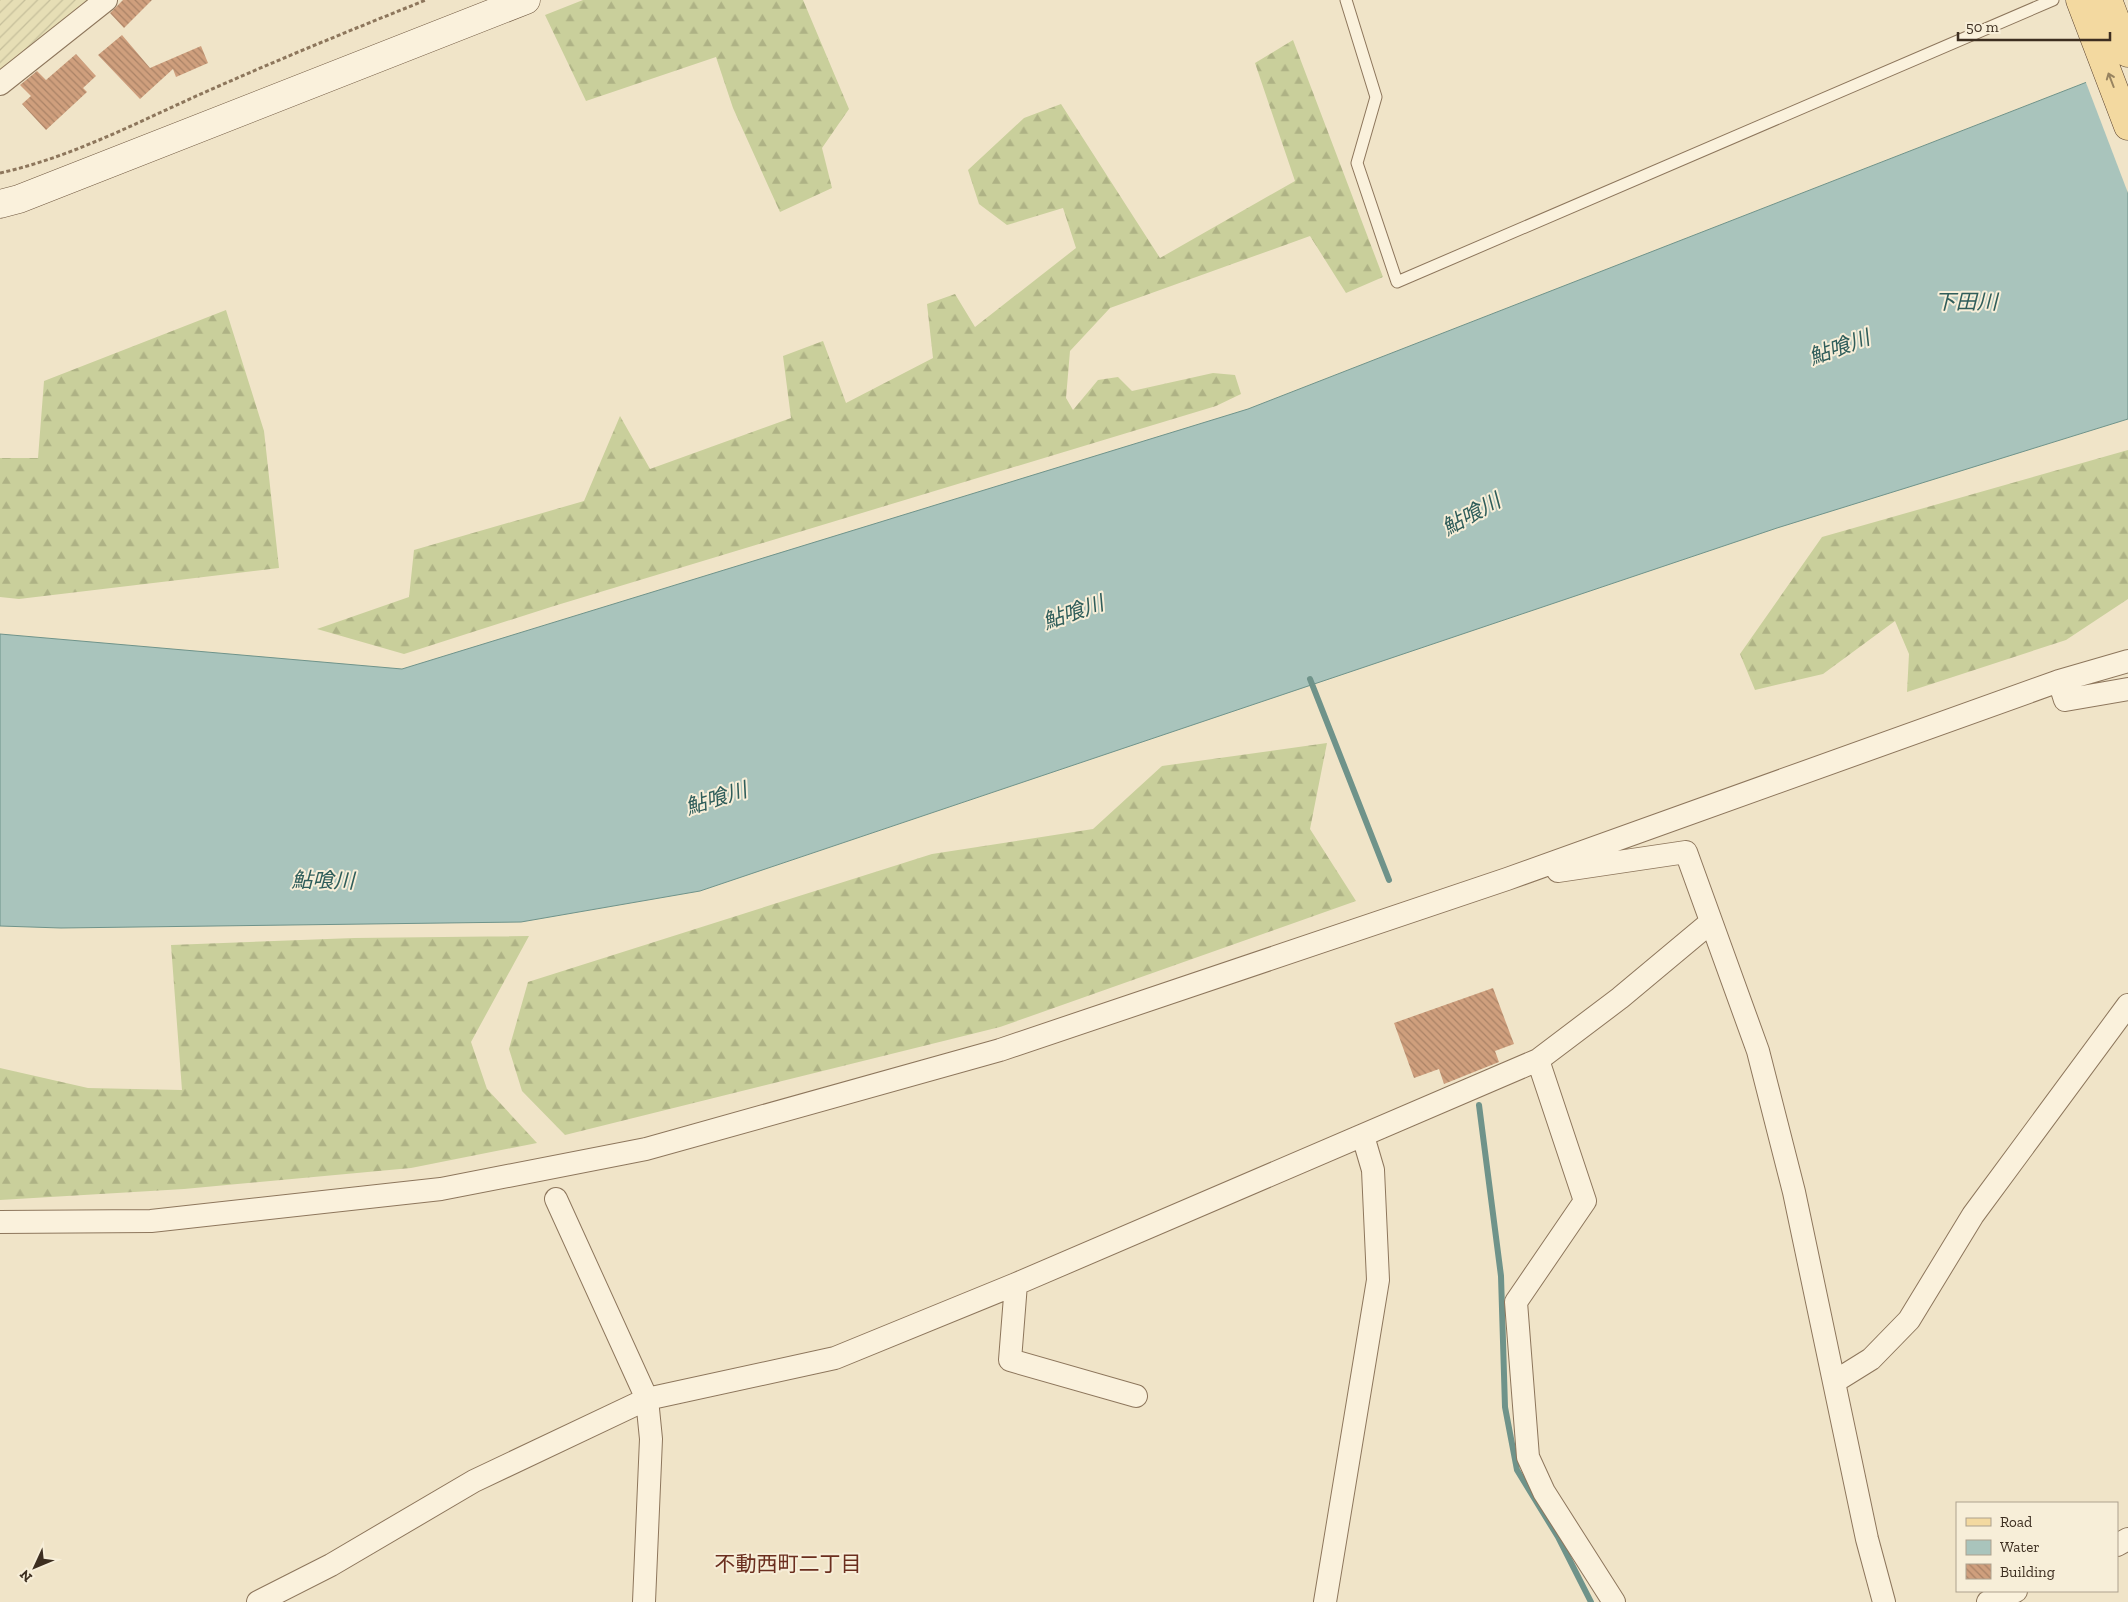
<svg xmlns="http://www.w3.org/2000/svg" width="2128" height="1602" font-family="'Zilla Slab','Noto Sans JP',serif">
	<defs>
		<pattern id="farmland-furrows" width="10" height="10" patternUnits="userSpaceOnUse" patternTransform="scale(1.25)"><rect width="10" height="10" fill="#e6deb5"/><path d="M-1 1l2-2M0 10L10 0M9 11l2-2" fill="none" stroke="#c6bf9b"/></pattern>
		<pattern id="forest-firs" width="22" height="20" patternUnits="userSpaceOnUse" patternTransform="scale(1.25)"><rect width="22" height="20" fill="#c9cf9b"/><path d="M5 1l3.5 6h-7zM16 11l3.5 6h-7z" fill="#aeb285"/></pattern>
		<pattern id="building-back-hatch" width="6" height="6" patternUnits="userSpaceOnUse" patternTransform="scale(1.25)"><rect width="6" height="6" fill="#cf9f7d"/><path d="M-1 5l2 2M0 0l6 6M5-1l2 2" fill="none" stroke="#a98266"/></pattern>
	</defs>
	<rect width="100%" height="100%" fill="#f0e4c8"/>
	<path fill="url(#farmland-furrows)" d="M0 0H93L0 72Z"/>
	<path fill="url(#forest-firs)" d="M583 0H803L849 109 822 148 832 188 780 212 733 108 716 57 586 101 545 15Z
		M1293 40 1383 277 1346 293 1310 236 1110 308 1070 351 1066 398 1073 410 1098 380 1118 377 1132 391 1213 373 1235 375 1241 394 1216 406 554 606 404 654 317 629 409 597 414 550 584 501 620 416 650 469 791 418 783 356 823 341 846 403 933 358 927 304 955 294 975 327 1076 248 1063 208 1007 225 979 204 968 170 1024 118 1061 104 1160 258 1295 181 1255 63Z
		M226 310 264 431 279 568 19 599 0 597V458H38L44 381Z
		M2128 450V599L2066 640 1907 692 1909 654 1895 621 1823 674 1755 690 1740 654 1822 537Z
		M1327 743 1310 829 1356 901 1000 1027 565 1135 522 1091 509 1049 528 982 932 854 1093 829 1162 766Z
		M529 936 471 1042 487 1089 537 1143 411 1168 184 1189 0 1200V1068L88 1088 182 1090 171 945 354 938Z"/>
	<path fill="#a9c4bc" stroke="#6f938a" d="M2128 66V419L1777 528 700 891 521 922 61 928 0 926V634L402 669 1248 409Z"/>
	<path fill="#f0e4c8" d="M2128 63V193L2085 80Z"/>
	<g fill="none" stroke-linecap="round" stroke-linejoin="round">
		<path stroke="#6f938a" stroke-width="6" d="M1310 679 1389 880
			M1479 1105 1501 1276 1505 1407 1517 1470 1558 1537 1591 1602"/>
	</g>
	<path fill="url(#building-back-hatch)" d="M123 0H152L124 28 110 13Z
		M122 35 150 68 201 46 208 63 176 77 173 69 140 99 98 55Z
		M76 54 96 76 83 88 87 92 46 130 22 104 31 96 20 85 37 71 46 80Z
		M1493 988 1514 1044 1495 1051 1499 1062 1444 1084 1439 1069 1414 1078 1394 1023Z"/>
	<g fill="none" stroke-linecap="round" stroke-linejoin="round">
		<g stroke="#8d765c" stroke-width="13">
			<path id="lane" d="M1346 0 1376 97 1357 163 1397 282 2053 0"/>
		</g>
		<g stroke="#8d765c" stroke-width="24">
			<path id="street" d="M0 84 106 0
				M2059 681 2065 700 2128 689
				M1558 871 1686 852 1758 1051 1794 1192 1867 1539 1884 1602
				M1538 1060 1585 1201 1516 1302 1528 1457 1544 1492 1614 1602
				M556 1199 647 1399 651 1439 644 1602
				M0 1222 151 1221 441 1189 646 1149 1000 1050 1507 879 2059 681 2128 661
				M1016 1284 1010 1360 1136 1396
				M1834 1382 1871 1359 1909 1320 1973 1215 2128 1005
				M2117 1545 2128 1539
				M258 1602 331 1565 474 1481 647 1399 835 1358 1016 1284 1538 1060 1620 998 1711 922
				M1325 1602 1378 1280 1373 1170 1363 1136
				M1988 1602 2016 1591"/>
		</g>
		<g stroke="#6f573f" stroke-width="29">
			<path id="secondary" d="M0 204 19 199 526 0"/>
		</g>
		<g stroke="#5b4430" stroke-width="29">
			<path id="primary" d="M2080 0 2128 126
				M2108 0 2128 53"/>
		</g>
		<path stroke="#8d765c" stroke-width="3" stroke-dasharray="4 2.5" stroke-linecap="butt" d="M0 173C77 156 147 117 219 86 287 56 356 28 426 0"/>
		<use href="#lane" stroke="#faf1dc" stroke-width="11"/>
		<use href="#street" stroke="#faf1dc" stroke-width="22"/>
		<use href="#secondary" stroke="#faf1dc" stroke-width="28"/>
		<use href="#primary" stroke="#f3d9a0" stroke-width="28"/>
	</g>
	<defs><path id="oneway-shaft" d="M-6 0H5M1.5-3L5.5 0L1.5 3" fill="none" stroke-width="1.6" stroke-linecap="round" stroke-linejoin="round" transform="scale(1.25)"/></defs>
	<use stroke="#988460" href="#oneway-shaft" transform="translate(2111 80) rotate(-111)"/>
	<g text-anchor="middle" dominant-baseline="central" stroke-width="4" stroke-linejoin="round" paint-order="stroke">
		<g font-size="21" font-style="italic" fill="#2f5d5a" stroke="#f7eed8">
			<text x="1966" y="301">下田川</text>
			<text transform="translate(1839 347) rotate(-20)">鮎喰川</text>
			<text transform="translate(1471 514) rotate(-29)">鮎喰川</text>
			<text transform="translate(1073 612) rotate(-19)">鮎喰川</text>
			<text transform="translate(716 798) rotate(-17)">鮎喰川</text>
			<text transform="translate(323 880) rotate(1)">鮎喰川</text>
		</g>
		<g font-size="21" fill="#6b2e1e" stroke="#f7eed8">
			<text x="788" y="1563">不動西町二丁目</text>
		</g>
	</g>
	<rect x="1956" y="1502" width="162" height="90" fill="#f7eed8" stroke="#ada18e"/>
	<rect x="1966" y="1518" width="25" height="8" fill="#f3d9a0" stroke="#ada18e"/>
	<text x="2000" y="1527" font-size="15" fill="#3d2e20">Road</text>
	<rect x="1966" y="1540" width="25" height="15" fill="#a9c4bc" stroke="#ada18e"/>
	<text x="2000" y="1552" font-size="15" fill="#3d2e20">Water</text>
	<rect x="1966" y="1564" width="25" height="15" fill="url(#building-back-hatch)" stroke="#ada18e"/>
	<text x="2000" y="1577" font-size="15" fill="#3d2e20">Building</text>
	<g transform="translate(35 1567) rotate(226)" stroke="#f7eed8" stroke-width="4" paint-order="stroke">
	<path d="M0-4L9 19L0 12L-9 19Z" fill="#3d2e20"/>
	<text y="-8" font-size="14" font-weight="bold" text-anchor="middle" fill="#3d2e20">N</text>
	</g>
	<path d="M1958 32v8h152v-8" fill="none" stroke="#3d2e20" stroke-width="2.5"/>
	<text x="1966" y="32" font-size="15" fill="#3d2e20" stroke="#f7eed8" stroke-width="4" paint-order="stroke">50 m</text>
</svg>
